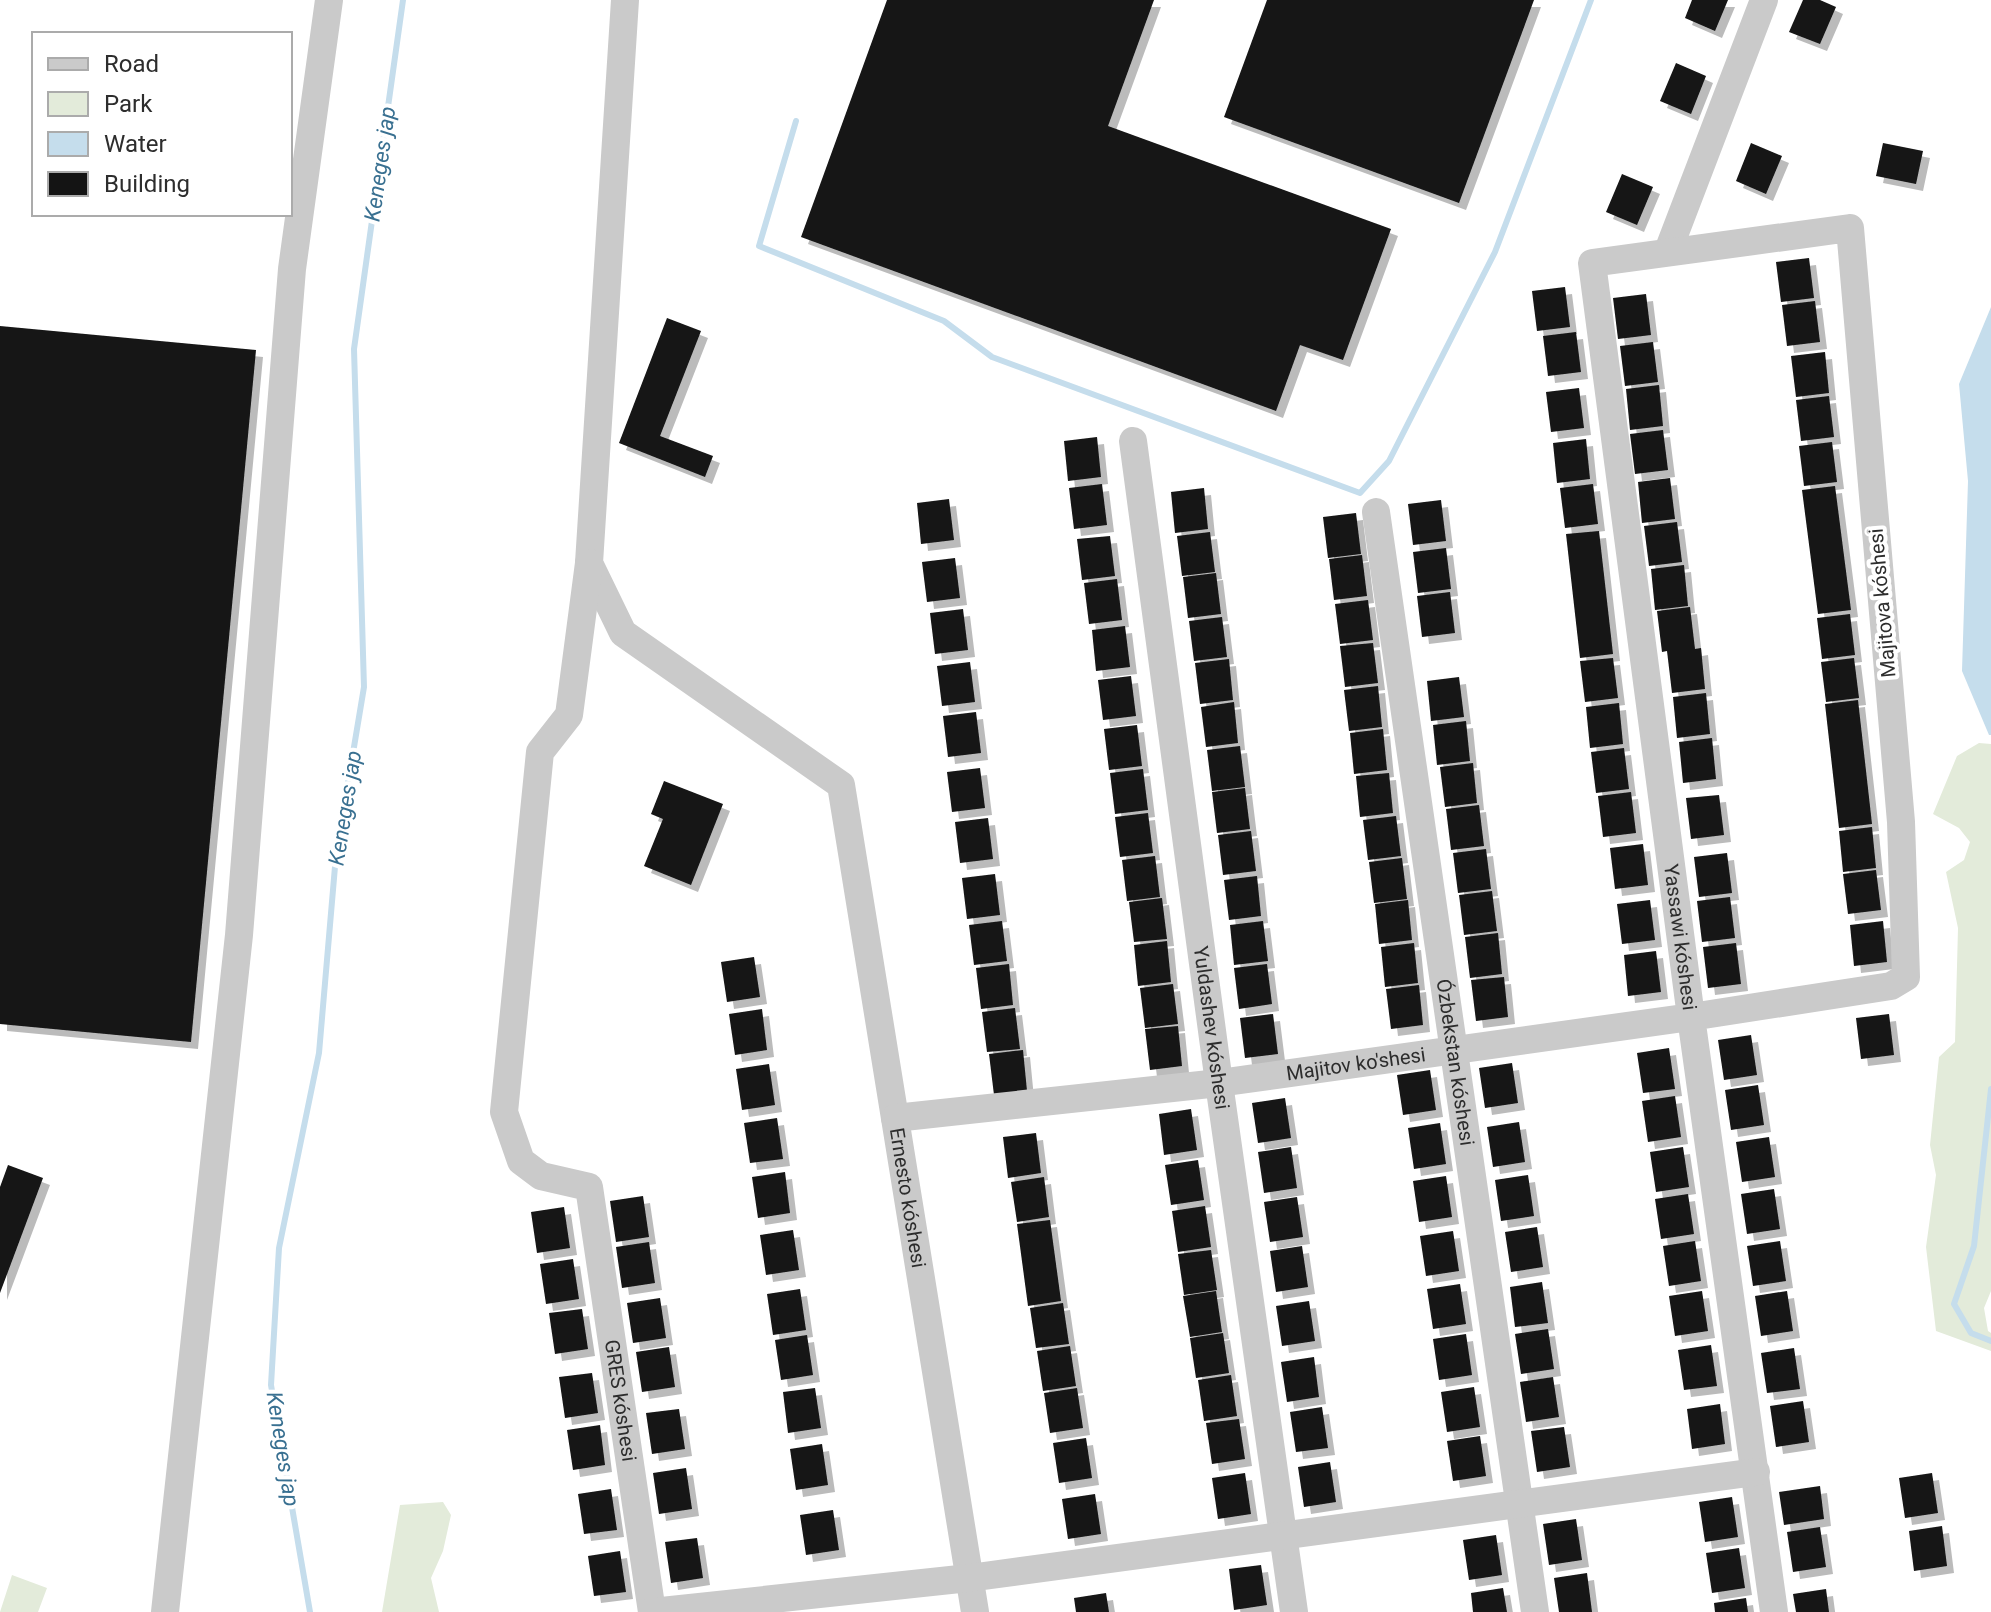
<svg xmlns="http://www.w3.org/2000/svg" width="1991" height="1612" font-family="Roboto,sans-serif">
	<defs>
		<filter id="shadow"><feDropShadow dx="7" dy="7" stdDeviation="0" flood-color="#0004"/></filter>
	</defs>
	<rect width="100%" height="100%" fill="#fff"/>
	<path fill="#e3ebda" d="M1979 743 1991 744V1291L1984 1308 1988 1331 1991 1333V1351L1936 1331 1926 1247 1936 1175 1930 1145 1939 1057 1955 1042 1958 928 1946 872 1964 860 1970 842 1959 828 1933 814 1957 756Z
		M443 1502 451 1515 443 1551 431 1578 439 1612H382L400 1505Z
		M12 1575 47 1588 38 1612H0Z"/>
	<path fill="#c5ddec" d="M1991 307V735H1989L1962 671 1968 481 1959 384Z"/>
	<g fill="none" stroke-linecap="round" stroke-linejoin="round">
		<path stroke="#c5ddec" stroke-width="6" d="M796 121 759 246 944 321 992 357 1360 493 1389 461 1495 252 1591 0
			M1991 1089 1974 1246 1954 1304 1971 1333 1991 1341
			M310 1612 271 1385 279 1248 319 1053 336 855 364 687 354 349 403 0"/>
	</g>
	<path fill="#141414" filter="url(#shadow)" d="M887 0H1154L1108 126 1391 229 1343 360 1300 345 1276 411 801 237Z
		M1267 0H1534L1459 203 1224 117Z
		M1692 0H1728L1715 31 1685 18Z
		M1803 0H1820L1836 7 1820 44 1789 32Z
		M1676 63 1706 76 1691 114 1660 101Z
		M1751 143 1782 156 1766 194 1736 181Z
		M1883 143 1923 151 1916 184 1876 176Z
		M1622 174 1653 187 1637 225 1606 212Z
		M1809 258 1814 298 1781 302 1776 262Z
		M1565 287 1570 327 1537 331 1532 291Z
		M1646 294 1651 335 1618 339 1613 298Z
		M1815 301 1820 342 1787 346 1782 305Z
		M667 318 701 331 660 436 713 456 705 477 619 443Z
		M0 326 256 350 191 1042 0 1024Z
		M1576 332 1581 372 1548 376 1543 336Z
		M1653 342 1658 382 1625 386 1620 346Z
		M1825 352 1829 393 1796 397 1791 356Z
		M1659 385 1663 426 1630 430 1626 389Z
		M1579 388 1584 428 1551 432 1546 392Z
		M1829 396 1834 437 1801 441 1796 400Z
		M1663 430 1668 470 1635 474 1630 434Z
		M1097 437 1101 477 1068 481 1064 441Z
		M1586 439 1590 479 1557 483 1553 443Z
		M1832 442 1837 482 1804 486 1799 446Z
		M1670 478 1675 519 1642 523 1638 482Z
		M1102 484 1107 525 1074 529 1069 488Z
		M1593 484 1598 524 1565 528 1560 488Z
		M1835 486 1851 610 1818 614 1802 490Z
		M1204 488 1208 529 1175 533 1171 492Z
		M949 499 954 540 921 544 917 503Z
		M1441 500 1446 541 1413 545 1408 504Z
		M1356 513 1361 554 1328 558 1323 517Z
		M1677 522 1682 562 1649 566 1644 526Z
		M1599 531 1613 654 1580 658 1566 534Z
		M1210 532 1215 572 1182 576 1177 536Z
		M1110 536 1115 576 1082 580 1077 539Z
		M1446 548 1451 589 1418 593 1413 552Z
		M1362 555 1367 596 1334 600 1329 559Z
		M955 558 960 598 927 602 922 562Z
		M1684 565 1688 606 1655 610 1651 569Z
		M1216 573 1221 614 1188 618 1183 577Z
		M1117 579 1122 620 1089 624 1084 583Z
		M1450 592 1455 633 1422 637 1417 596Z
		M1368 600 1373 640 1340 644 1335 604Z
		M1690 607 1695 649 1701 648 1705 689 1672 693 1667 651 1662 652 1657 611Z
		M963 609 968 650 935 654 930 613Z
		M1850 614 1855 655 1822 659 1817 618Z
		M1222 617 1227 657 1194 661 1189 621Z
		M1125 626 1130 667 1096 671 1092 630Z
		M1373 643 1378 683 1345 687 1340 646Z
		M1613 658 1618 698 1585 702 1580 661Z
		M1854 658 1859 698 1826 702 1821 662Z
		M1229 659 1233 700 1200 704 1195 663Z
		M970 662 975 702 942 706 937 666Z
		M1131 676 1136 716 1103 720 1098 680Z
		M1459 677 1464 717 1431 721 1427 681Z
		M1378 686 1382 727 1349 731 1344 690Z
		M1706 693 1710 734 1677 738 1673 697Z
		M1858 700 1872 824 1839 828 1825 704Z
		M1234 702 1238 743 1206 747 1201 707Z
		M1619 703 1623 744 1590 748 1586 707Z
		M976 712 981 753 948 757 943 716Z
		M1466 721 1470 761 1437 765 1433 725Z
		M1137 725 1142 766 1109 770 1104 729Z
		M1383 729 1387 770 1354 774 1350 733Z
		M1712 738 1716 779 1683 783 1679 742Z
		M1240 746 1245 787 1212 791 1207 750Z
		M1624 748 1629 789 1596 793 1591 752Z
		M1473 763 1477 803 1445 807 1440 767Z
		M980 768 985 808 952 812 947 772Z
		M1143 769 1148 810 1115 814 1110 773Z
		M1389 773 1393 813 1360 817 1356 776Z
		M664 781 723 804 691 885 644 866 663 819 651 814Z
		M1245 788 1250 829 1217 833 1212 792Z
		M1631 792 1636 833 1603 837 1598 796Z
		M1719 795 1724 835 1691 839 1686 798Z
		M1479 805 1484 846 1451 850 1446 809Z
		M1148 813 1153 853 1120 857 1115 817Z
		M1396 816 1401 856 1368 860 1363 820Z
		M988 818 993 859 960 863 955 822Z
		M1872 827 1876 868 1843 872 1839 831Z
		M1251 831 1256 871 1223 875 1218 835Z
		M1643 844 1648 885 1615 889 1610 848Z
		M1486 849 1491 889 1458 893 1453 853Z
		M1727 853 1732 893 1699 897 1694 857Z
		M1155 856 1160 897 1127 901 1122 860Z
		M1402 858 1407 899 1374 903 1369 862Z
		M1876 870 1881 910 1848 914 1843 874Z
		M995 874 1000 915 967 919 962 878Z
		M1257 876 1261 916 1229 920 1224 880Z
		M1492 891 1497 931 1464 935 1459 895Z
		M1730 897 1735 938 1702 942 1697 901Z
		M1162 898 1167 939 1134 942 1129 902Z
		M1408 900 1412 940 1379 944 1375 904Z
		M1650 900 1655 940 1622 944 1617 904Z
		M1002 921 1007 961 974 965 969 925Z
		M1263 921 1268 961 1234 965 1230 925Z
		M1883 921 1887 962 1854 966 1850 925Z
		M1498 933 1502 974 1470 978 1465 937Z
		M1167 941 1171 982 1138 986 1134 945Z
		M1414 943 1418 983 1385 987 1381 947Z
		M1736 943 1741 984 1708 988 1703 947Z
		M1656 951 1661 992 1628 996 1624 955Z
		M754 957 760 997 727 1002 721 962Z
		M1009 964 1013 1005 981 1009 976 968Z
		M1267 964 1272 1004 1239 1009 1234 968Z
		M1504 977 1508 1017 1476 1021 1471 980Z
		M1173 984 1178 1024 1145 1028 1140 988Z
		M1419 985 1423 1025 1391 1029 1386 989Z
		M1015 1008 1020 1049 987 1052 982 1012Z
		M762 1009 767 1050 735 1055 729 1014Z
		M1273 1014 1278 1054 1245 1058 1240 1018Z
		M1889 1014 1894 1055 1861 1059 1856 1018Z
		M1178 1026 1182 1066 1150 1070 1145 1029Z
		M1751 1035 1757 1075 1724 1080 1718 1040Z
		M1669 1048 1675 1089 1643 1093 1637 1053Z
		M1023 1050 1027 1091 994 1095 989 1054Z
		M1512 1063 1518 1103 1485 1108 1479 1068Z
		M769 1064 775 1105 742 1110 736 1069Z
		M1430 1070 1436 1110 1403 1115 1397 1075Z
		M1758 1085 1764 1125 1731 1130 1725 1090Z
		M1675 1096 1681 1137 1648 1142 1642 1101Z
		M1285 1098 1291 1138 1258 1143 1252 1103Z
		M1191 1109 1197 1150 1164 1155 1159 1114Z
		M777 1118 783 1159 750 1163 744 1123Z
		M1519 1122 1525 1162 1493 1167 1487 1127Z
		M1440 1123 1446 1164 1414 1169 1408 1128Z
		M1036 1133 1041 1173 1008 1178 1003 1137Z
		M1769 1137 1775 1177 1742 1182 1736 1142Z
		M1291 1147 1297 1188 1264 1193 1258 1152Z
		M1683 1147 1689 1187 1656 1192 1650 1152Z
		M1198 1160 1204 1200 1171 1205 1165 1165Z
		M8 1165 43 1178 0 1293V1187Z
		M785 1172 790 1213 758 1218 752 1177Z
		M1528 1175 1534 1216 1501 1221 1495 1180Z
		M1446 1176 1452 1217 1419 1222 1413 1181Z
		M1044 1177 1049 1217 1017 1222 1011 1182Z
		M1774 1189 1780 1229 1747 1234 1741 1194Z
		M1688 1194 1694 1234 1661 1239 1655 1199Z
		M643 1196 649 1237 616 1242 610 1201Z
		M1297 1197 1303 1237 1270 1242 1264 1202Z
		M1205 1206 1211 1247 1178 1252 1172 1211Z
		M564 1207 570 1248 537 1253 531 1212Z
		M1050 1220 1061 1301 1028 1306 1017 1224Z
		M1537 1227 1543 1267 1511 1272 1505 1232Z
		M793 1230 799 1270 766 1275 760 1235Z
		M1453 1231 1459 1271 1426 1276 1420 1236Z
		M1695 1241 1701 1281 1669 1286 1663 1246Z
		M1780 1241 1786 1281 1753 1286 1747 1246Z
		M649 1242 655 1283 622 1288 616 1247Z
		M1302 1246 1308 1287 1276 1292 1270 1251Z
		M1211 1250 1217 1290 1184 1295 1178 1254Z
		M573 1259 579 1299 546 1304 540 1264Z
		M1542 1282 1548 1323 1515 1327 1510 1287Z
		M1460 1284 1466 1324 1433 1329 1427 1289Z
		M800 1289 806 1330 773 1335 767 1294Z
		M1216 1291 1222 1332 1190 1337 1183 1296Z
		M1702 1291 1708 1331 1675 1336 1669 1296Z
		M1787 1291 1793 1331 1761 1336 1755 1296Z
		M660 1298 666 1338 633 1343 627 1303Z
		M1309 1301 1315 1341 1282 1346 1276 1306Z
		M1063 1303 1069 1344 1036 1348 1030 1308Z
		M582 1309 588 1349 555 1354 549 1313Z
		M1548 1329 1554 1369 1521 1374 1515 1334Z
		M1223 1333 1229 1373 1196 1378 1190 1338Z
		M1466 1334 1472 1375 1439 1380 1433 1339Z
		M807 1335 813 1375 781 1380 775 1340Z
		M1711 1345 1717 1386 1684 1390 1678 1350Z
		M1070 1346 1076 1386 1043 1391 1037 1351Z
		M669 1347 675 1387 642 1392 636 1352Z
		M1794 1348 1800 1389 1767 1393 1761 1353Z
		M1314 1357 1319 1397 1287 1402 1281 1362Z
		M592 1373 598 1413 565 1418 559 1377Z
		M1231 1375 1237 1416 1204 1421 1198 1380Z
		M1553 1377 1559 1417 1526 1422 1520 1382Z
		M1474 1387 1480 1427 1447 1432 1441 1392Z
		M815 1388 821 1428 788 1433 783 1392Z
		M1077 1388 1083 1428 1050 1433 1044 1393Z
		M1803 1401 1809 1442 1776 1447 1770 1406Z
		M1720 1404 1725 1444 1692 1449 1687 1409Z
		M1322 1407 1328 1448 1296 1452 1290 1412Z
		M679 1409 685 1449 652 1454 646 1413Z
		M1239 1419 1245 1459 1212 1464 1206 1423Z
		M600 1425 605 1465 573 1470 567 1430Z
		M1564 1427 1570 1467 1537 1472 1531 1431Z
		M1480 1436 1486 1476 1453 1481 1447 1441Z
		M1086 1438 1092 1478 1059 1483 1053 1443Z
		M822 1444 828 1485 796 1490 790 1449Z
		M1330 1462 1336 1502 1304 1507 1298 1467Z
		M686 1468 692 1509 659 1514 653 1473Z
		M1245 1473 1251 1514 1218 1519 1212 1478Z
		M1932 1473 1938 1513 1905 1518 1899 1478Z
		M1820 1486 1824 1519 1784 1525 1779 1492Z
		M611 1489 617 1530 584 1534 578 1494Z
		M1095 1494 1101 1534 1068 1539 1062 1499Z
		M1732 1497 1738 1537 1705 1542 1699 1502Z
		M833 1510 839 1550 806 1555 800 1515Z
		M1576 1519 1582 1560 1549 1565 1543 1524Z
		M1942 1526 1947 1566 1914 1571 1909 1531Z
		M1820 1527 1826 1567 1793 1572 1787 1532Z
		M1496 1535 1502 1575 1469 1580 1463 1540Z
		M697 1538 703 1578 671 1583 665 1542Z
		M1739 1548 1745 1588 1712 1593 1706 1553Z
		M620 1551 626 1592 594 1596 588 1556Z
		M1261 1565 1267 1605 1234 1610 1229 1569Z
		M1587 1573 1592 1612H1559L1554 1578Z
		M1503 1588 1507 1612H1473L1471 1593Z
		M1826 1589 1829 1612H1796L1793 1594Z
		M1106 1593 1109 1612H1076L1074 1598Z
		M1746 1598 1748 1612H1715L1714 1603Z"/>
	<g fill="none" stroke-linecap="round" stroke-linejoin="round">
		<g stroke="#cacaca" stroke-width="28">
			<path id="s1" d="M625 0 589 563 623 633 841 785 975 1612"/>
			<path d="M1668 251 1764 0"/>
			<path id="s2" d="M1133 441 1219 1083 1294 1612"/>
			<path id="s3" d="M1376 512 1535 1612"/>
			<path id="s4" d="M589 563 569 715 540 752 504 1112 521 1161 541 1176 589 1187 652 1612"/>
			<path id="s5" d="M895 1118 1219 1083 1691 1017 1891 986 1906 977 1901 822 1850 228 1592 263 1691 1017 1774 1612"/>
			<path d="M165 1612 239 935 292 269 329 0"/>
			<path d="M652 1612 969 1578 1756 1472"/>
		</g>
	</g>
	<g text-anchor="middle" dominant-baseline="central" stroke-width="8" stroke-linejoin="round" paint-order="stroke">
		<g font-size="20" fill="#2d2d2d" stroke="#fff">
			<text transform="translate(1882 603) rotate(-95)">Majitova kóshesi</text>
			<text stroke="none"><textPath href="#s5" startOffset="2714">Yassawi kóshesi</textPath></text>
			<text stroke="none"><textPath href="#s2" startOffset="592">Yuldashev kóshesi</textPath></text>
			<text stroke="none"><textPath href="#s3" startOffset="556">Ózbekstan kóshesi</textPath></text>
			<text stroke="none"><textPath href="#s5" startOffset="464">Majitov ko'shesi</textPath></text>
			<text stroke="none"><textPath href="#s1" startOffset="1326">Ernesto kóshesi</textPath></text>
			<text stroke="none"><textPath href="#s4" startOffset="904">GRES kóshesi</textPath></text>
		</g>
		<g font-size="22" font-style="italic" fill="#397091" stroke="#fff">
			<text transform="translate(380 164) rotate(-82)">Keneges jap</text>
			<text transform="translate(345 808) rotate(-81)">Keneges jap</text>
			<text transform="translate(283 1449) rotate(81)">Keneges jap</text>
		</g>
	</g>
	<rect x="32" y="32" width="260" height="184" fill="#ffffff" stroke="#ababab" stroke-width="2"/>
	<rect x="48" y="58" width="40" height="12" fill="#cacaca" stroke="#ababab" stroke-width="2"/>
	<text x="104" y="72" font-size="24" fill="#2d2d2d">Road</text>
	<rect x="48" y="92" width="40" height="24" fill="#e3ebda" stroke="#ababab" stroke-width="2"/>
	<text x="104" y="112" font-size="24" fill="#2d2d2d">Park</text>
	<rect x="48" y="132" width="40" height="24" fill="#c5ddec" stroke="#ababab" stroke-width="2"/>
	<text x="104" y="152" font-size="24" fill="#2d2d2d">Water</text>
	<rect x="48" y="172" width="40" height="24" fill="#141414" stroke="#ababab" stroke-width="2"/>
	<text x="104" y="192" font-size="24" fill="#2d2d2d">Building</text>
</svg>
